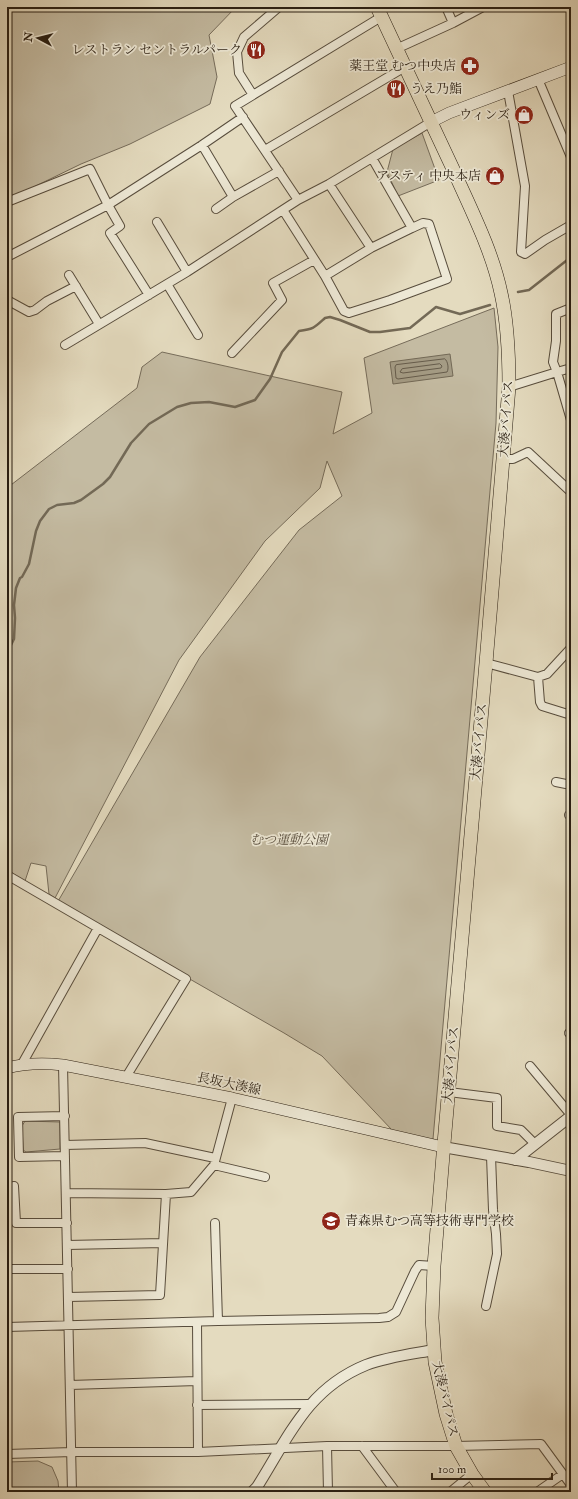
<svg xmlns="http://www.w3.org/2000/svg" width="578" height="1499" font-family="'IM FELL Double Pica','Noto Serif JP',serif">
	<rect width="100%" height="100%" fill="#e4dbbf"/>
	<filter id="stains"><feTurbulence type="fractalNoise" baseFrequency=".005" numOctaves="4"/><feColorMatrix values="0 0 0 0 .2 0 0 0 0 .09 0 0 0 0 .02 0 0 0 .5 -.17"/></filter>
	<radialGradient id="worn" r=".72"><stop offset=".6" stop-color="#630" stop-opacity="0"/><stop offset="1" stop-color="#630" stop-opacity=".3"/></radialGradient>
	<path fill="#c4bba2" stroke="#766c5a" d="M7 7H236L209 35 217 77 210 104 130 144 81 164 7 200Z
		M422 133 439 180 398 196 387 172 393 149Z
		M494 308 498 347 496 423 433 1139 430 1142 392 1130 322 1056 284 1033 57 903 200 657 299 530 342 496 327 461 320 488 265 541 179 660 55 898 49 894 46 866 31 863 25 881 7 870V488L137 388 142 367 162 352 342 392 333 434 372 413 364 358Z
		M25 1121 60 1122V1149L26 1152 23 1150 22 1126Z
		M38 1461 52 1467 58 1481 59 1492H7V1462Z"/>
	<path fill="#a49b84" stroke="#736956" d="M450 354 453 376 393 384 390 362Z"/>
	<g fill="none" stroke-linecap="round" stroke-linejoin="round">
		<path stroke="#665c4b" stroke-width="1" d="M445 359C448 361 449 369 447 372L398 379 396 378 395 367 396 365Z
			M440 364 442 366 441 368 403 373 400 372 402 369Z"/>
		<path stroke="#736956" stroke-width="2.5" d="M518 292 529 290 571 257
			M7 653 14 639 15 618 14 605 16 588 20 578 22 577 29 564 36 531 40 521 49 509 57 505 74 503 81 500 103 484 110 477 131 443 149 424 177 407 191 403 209 402 235 407 255 400 270 379 282 352 299 331C314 329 314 328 325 318L330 317 340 320 370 332H380L410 328 436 307 460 314 490 305"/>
		<g stroke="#584d3d" stroke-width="10">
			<path id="minor" d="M446 7 453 23
				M396 49 453 23 483 7
				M538 79 571 157
				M508 91 525 186 521 252 525 254 545 240 571 225
				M253 95 239 73 237 52 244 37 279 7
				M202 145 233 197
				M265 150 405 67
				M329 184 371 248
				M298 200 235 106 381 17
				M7 202 90 169 108 205 120 226 110 233 149 295
				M216 209 233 197 279 171
				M283 210 325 276 344 311 349 313 390 300 447 279 429 224 423 223 412 228 372 158
				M157 222 187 272
				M7 257 108 205 202 145 243 117
				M69 275 99 324
				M325 276 371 248 412 228
				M167 284 198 335
				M7 300 29 312 35 310 47 301 76 286
				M571 308 556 314V341L553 362 557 372 571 368
				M65 345 187 272 298 200 329 184 431 122
				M232 353 282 300 273 283 314 260
				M509 387 557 372 571 420
				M503 459H513L528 452 571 492
				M486 663 538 677 547 674 571 648
				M538 677 540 702 542 706 571 715
				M556 782 571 785
				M569 815H571
				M7 875 186 979 126 1077
				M569 1033 571 1035
				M22 1064 98 928
				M63 1065 72 1492
				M530 1066 571 1115
				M449 1092 497 1098V1126L521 1130 535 1144
				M65 1116 18 1117 19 1157 65 1156
				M65 1145 145 1143 215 1158
				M214 1165 265 1177
				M14 1186 16 1223H67
				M66 1193 166 1194 191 1192 214 1165 232 1098
				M215 1223 218 1321
				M67 1245 163 1243
				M7 1269H68
				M68 1297 160 1295 166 1194
				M486 1306 497 1254 496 1234 493 1210 491 1156
				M197 1322 198 1452
				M7 1327 218 1321 379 1318 388 1317 396 1312 415 1271 419 1265 434 1266
				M70 1385 197 1381
				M197 1405 310 1404
				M327 1446 328 1492
				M362 1446 396 1492
				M7 1454 72 1452H198L327 1446H456L541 1444 571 1485
				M450 1492 472 1474
				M537 1492 563 1474"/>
		</g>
		<g stroke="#584d3d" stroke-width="12">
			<path id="tertiary" d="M443 1147 529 1162 571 1171
				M515 1160 571 1116
				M252 1492 257 1487C288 1438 307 1389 366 1365 387 1357 412 1354 434 1350"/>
		</g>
		<g stroke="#291e12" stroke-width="12">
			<path id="secondary" d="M431 122 449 113 571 67
				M7 1068C26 1063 44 1063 63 1065L232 1098 443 1147"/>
		</g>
		<g stroke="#291e12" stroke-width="14">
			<path id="trunk" d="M377 7C402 61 428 115 453 169 471 210 492 250 501 293 508 324 509 356 509 387L486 663 443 1155 434 1266 432 1318 435 1362 446 1414 456 1446 472 1474 485 1492"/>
		</g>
		<use href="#minor" stroke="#ede8d5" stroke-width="8"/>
		<use href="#tertiary" stroke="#ede8d5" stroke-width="10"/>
		<use href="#secondary" stroke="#ede8d5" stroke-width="11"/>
		<use href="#trunk" stroke="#e4dbbf" stroke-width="13"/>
	</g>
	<defs>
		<g id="restaurant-disc" transform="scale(1)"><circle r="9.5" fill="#8f2418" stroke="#ede8d5"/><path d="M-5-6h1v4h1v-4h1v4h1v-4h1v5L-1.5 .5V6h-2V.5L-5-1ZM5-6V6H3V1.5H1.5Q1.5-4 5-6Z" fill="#fff"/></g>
		<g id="pharmacy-disc" transform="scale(1)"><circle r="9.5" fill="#8f2418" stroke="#ede8d5"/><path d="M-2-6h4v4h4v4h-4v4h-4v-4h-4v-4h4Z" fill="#fff"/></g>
		<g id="shop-disc" transform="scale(1)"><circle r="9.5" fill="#8f2418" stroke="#ede8d5"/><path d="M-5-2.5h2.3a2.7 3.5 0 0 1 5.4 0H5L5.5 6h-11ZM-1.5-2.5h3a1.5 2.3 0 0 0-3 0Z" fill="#fff"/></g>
		<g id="university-disc" transform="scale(1)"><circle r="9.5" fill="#8f2418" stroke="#ede8d5"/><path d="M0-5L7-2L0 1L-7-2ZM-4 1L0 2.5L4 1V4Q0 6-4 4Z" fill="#fff"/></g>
	</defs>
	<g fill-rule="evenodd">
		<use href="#restaurant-disc" x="256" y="50"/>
		<use href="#pharmacy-disc" x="470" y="66"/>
		<use href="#restaurant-disc" x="396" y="89"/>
		<use href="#shop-disc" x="524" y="115"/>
		<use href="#shop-disc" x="495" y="176"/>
		<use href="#university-disc" x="331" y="1221"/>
	</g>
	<g text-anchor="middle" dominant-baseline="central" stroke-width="3.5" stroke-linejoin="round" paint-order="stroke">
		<g font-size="13" fill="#291e12" stroke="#ede8d5" text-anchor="end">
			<text x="242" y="50">レストラン セントラルパーク</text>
			<text x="456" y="66">薬王堂 むつ中央店</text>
			<text x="410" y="89" text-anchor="start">うえ乃鮨</text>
			<text x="510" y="115">ウィンズ</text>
			<text x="481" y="176">アスティ 中央本店</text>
			<text x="345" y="1221" text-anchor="start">青森県むつ高等技術専門学校</text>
		</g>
		<g font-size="13" fill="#291e12" stroke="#ede8d5">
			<text transform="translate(506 419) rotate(-86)">大湊バイパス</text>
			<text transform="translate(479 742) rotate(-85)">大湊バイパス</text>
			<text transform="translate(451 1065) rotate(-85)">大湊バイパス</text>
			<text transform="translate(229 1084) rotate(12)">長坂大湊線</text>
			<text transform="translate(445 1399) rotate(77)">大湊バイパス</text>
		</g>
		<g font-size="13" font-style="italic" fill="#584d3d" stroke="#ede8d5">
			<text x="289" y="840">むつ運動公園</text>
		</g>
	</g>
	<rect width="578" height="1499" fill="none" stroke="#e4dbbf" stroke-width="24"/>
	<rect x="8" y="8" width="562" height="1483" fill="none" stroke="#291e12" stroke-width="2"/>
	<rect x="12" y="12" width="554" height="1475" fill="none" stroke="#291e12"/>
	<g transform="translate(38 38) rotate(277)" stroke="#ede8d5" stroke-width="3" paint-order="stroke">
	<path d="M0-3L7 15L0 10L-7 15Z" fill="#291e12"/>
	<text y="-6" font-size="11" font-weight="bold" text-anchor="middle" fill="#291e12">N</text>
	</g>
	<path d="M432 1473v6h120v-6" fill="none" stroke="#291e12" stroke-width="2"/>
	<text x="438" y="1473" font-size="12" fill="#291e12" stroke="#ede8d5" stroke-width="3" paint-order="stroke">100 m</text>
	<rect width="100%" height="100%" filter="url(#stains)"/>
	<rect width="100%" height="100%" fill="url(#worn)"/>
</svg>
